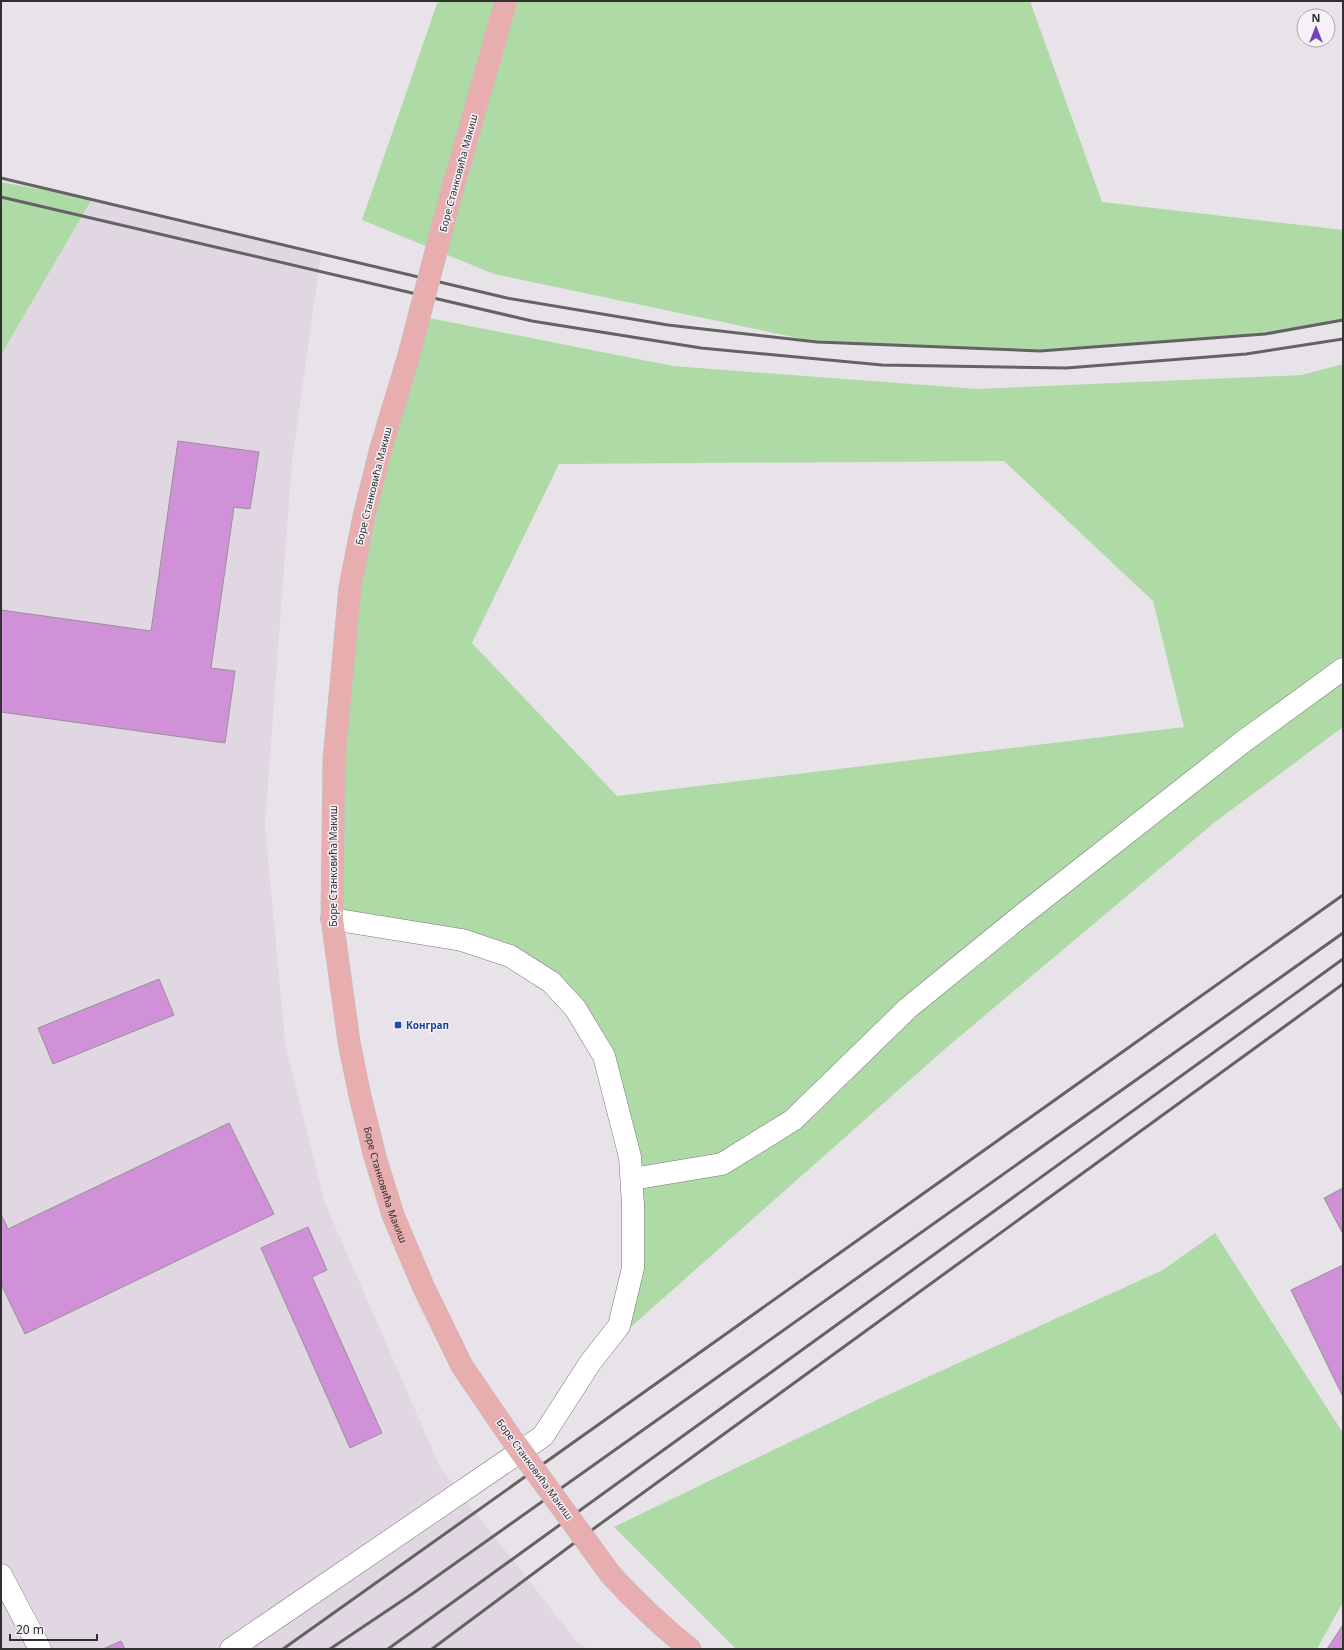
<svg xmlns="http://www.w3.org/2000/svg" width="1344" height="1650" font-family="'Noto Sans',sans-serif">
	<rect width="100%" height="100%" fill="#e8e3e8"/>
	<path fill="#e1d7e2" d="M92 199 321 253 292 462 265 824 285 1042 325 1203 440 1467 577 1642 589 1649H1V355Z"/>
	<path fill="#addaa5" fill-rule="evenodd" d="M438 1H1030L1102 202 1343 230V319L1265 334 1040 351 817 342 494 274 362 220Z
		M1 182 92 199 1 355Z
		M419 316 673 366 977 389 1302 375 1343 364V727L1215 822 946 1048 590 1363 633 1268 630 1157 604 1056 551 982 462 940 332 919 350 587ZM1004 461 1153 601 1184 727 617 796 472 643 559 464Z
		M1215 1233 1343 1433V1602L1317 1649H736L614 1527 877 1400 1163 1270Z"/>
	<path fill="#d191d8" stroke="#969297" d="M178 441 259 452 250 509 234 507 211 668 235 671 225 743 1 712V610L151 631Z
		M159 979 174 1015 53 1064 38 1028Z
		M229 1123 274 1214 25 1334 1 1284V1214L8 1229Z
		M1343 1188V1234L1324 1198Z
		M308 1227 327 1270 312 1277 382 1433 350 1448 261 1248Z
		M1343 1265V1397L1291 1290Z
		M1343 1625V1649H1327Z
		M121 1641 125 1649H103Z"/>
	<g fill="none" stroke-linecap="round" stroke-linejoin="round">
		<g stroke="#7b767b" stroke-width="23">
			<path id="minor" d="M632 1179 722 1164 793 1120 908 1008 1021 916 1244 741 1343 669
				M1 1575 40 1649
				M231 1649 543 1436 590 1363 619 1326 633 1268V1205L630 1157 604 1056 575 1008 551 982 510 956 462 940 332 919"/>
		</g>
		<g stroke="#c2c1c2" stroke-width="23">
			<g id="major">
				<path d="M450 198 506 1"/>
				<path id="s1" d="M409 355 381 448 364 516 350 587 334 760 332 919 349 1042 360 1096 375 1157 393 1215 423 1286 462 1366 509 1435"/>
				<path d="M611 1575C636 1602 661 1626 690 1649"/>
			</g>
		</g>
		<use href="#minor" stroke="#fff" stroke-width="22"/>
		<use href="#major" stroke="#e8adaf" stroke-width="22"/>
		<path stroke="#646264" stroke-width="3" d="M1 178 507 298 668 325 817 342 1040 351 1265 334 1343 320
			M1 197 532 321 701 348 882 365 1066 368 1246 354 1343 339
			M283 1649 1343 895
			M330 1649 412 1594 1343 933
			M388 1649 1343 959
			M432 1649 585 1535 1343 984"/>
		<g stroke="#c2c1c2" stroke-width="23" stroke-linecap="butt">
			<path id="major-bridge" d="M409 355 450 198
				M509 1435 611 1575"/>
		</g>
		<use href="#major-bridge" stroke="#e8adaf" stroke-width="22"/>
	</g>
	<rect fill="#1a4fb4" stroke="#f5f1f6" stroke-width="1.5" x="394" y="1021" width="8" height="8" rx="2"/>
	<g text-anchor="middle" dominant-baseline="central" stroke-width="3" stroke-linejoin="round" paint-order="stroke">
		<g font-size="10" fill="#323132" stroke="#f5f1f6">
			<text transform="translate(458 173) rotate(-75)">Боре Станковића Макиш</text>
			<text transform="translate(373 486) rotate(-76)">Боре Станковића Макиш</text>
			<text transform="translate(333 866) rotate(-90)">Боре Станковића Макиш</text>
			<text stroke="none"><textPath href="#s1" startOffset="844">Боре Станковића Макиш</textPath></text>
			<text transform="translate(535 1469) rotate(54)">Боре Станковића Макиш</text>
		</g>
		<g font-size="10" font-weight="bold" fill="#164399" stroke="#f5f1f6" text-anchor="start">
			<text x="406" y="1025">Конграп</text>
		</g>
	</g>
	<rect width="1344" height="1650" fill="none" stroke="#323132" stroke-width="4"/>
	<g transform="translate(1316 28)"><circle r="19" fill="#f5f1f6" stroke="#a7a4a8"/>
	<path d="M0-3L7 15L0 10L-7 15Z" fill="#7640b7"/>
	<text y="-6" font-size="11" font-weight="bold" text-anchor="middle" fill="#323132">N</text>
	</g>
	<path d="M10 1634v6h87v-6" fill="none" stroke="#323132" stroke-width="2"/>
	<text x="16" y="1634" font-size="12" fill="#323132" stroke="#f5f1f6" stroke-width="3" paint-order="stroke">20 m</text>
</svg>
